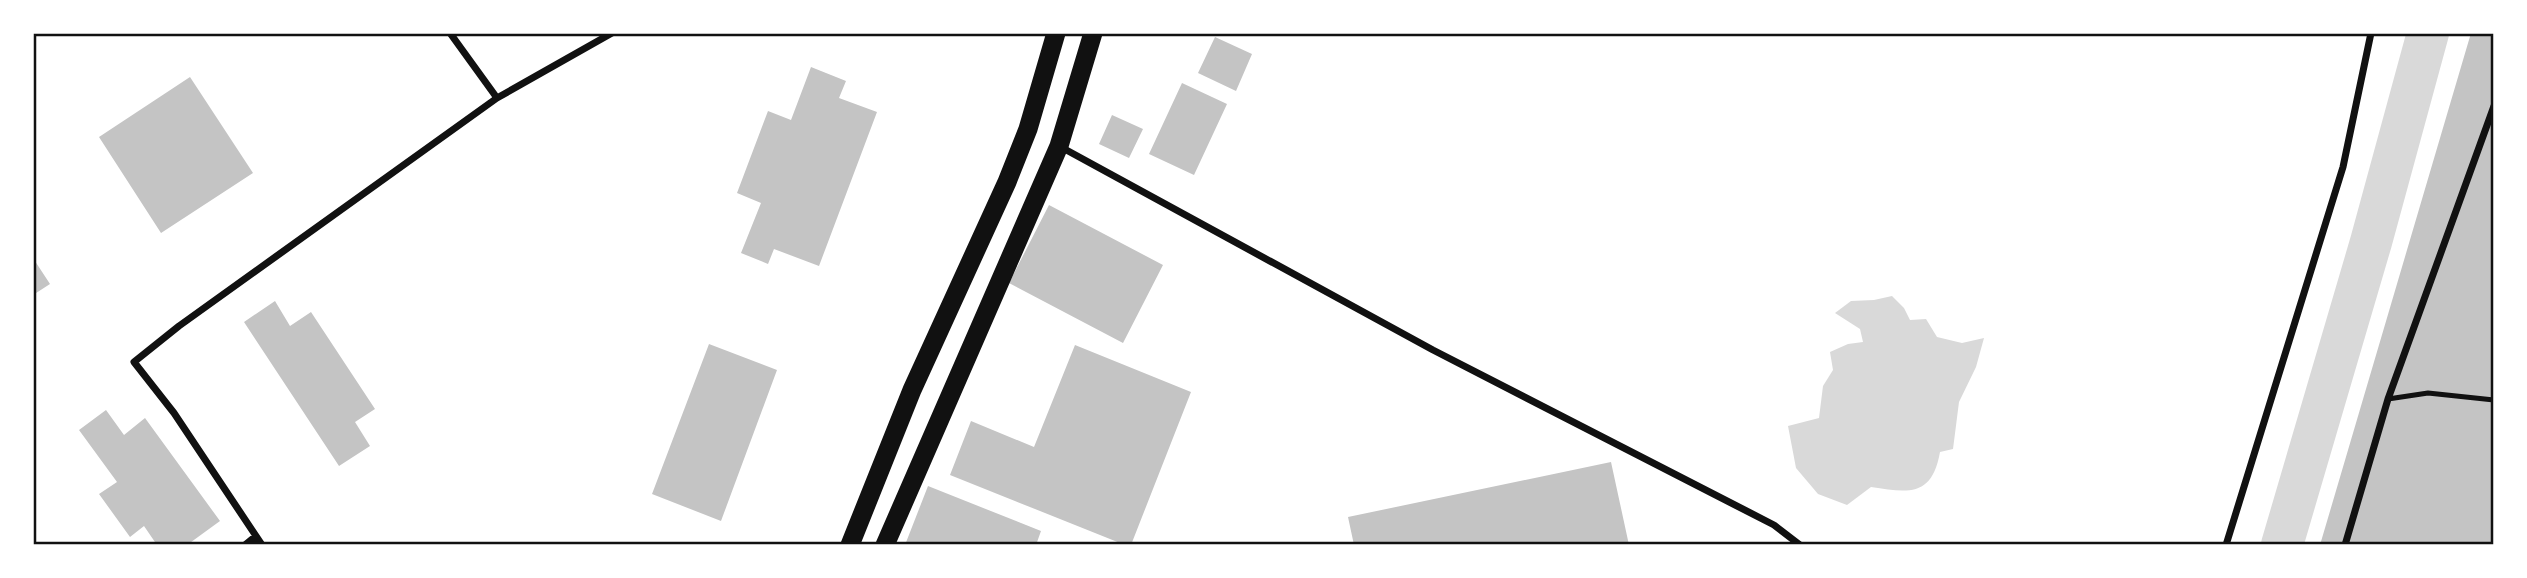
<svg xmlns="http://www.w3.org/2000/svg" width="2527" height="578" font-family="'Archivo Narrow',sans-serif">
	<rect width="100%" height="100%" fill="#fff"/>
	<path fill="#d9d9d9" d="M1892 296 1904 308 1910 320 1926 319 1937 337 1962 343 1984 338 1976 367 1959 402 1953 449 1940 452C1932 497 1909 493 1871 487L1847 505 1818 494 1796 468 1788 426 1819 418 1823 386 1833 370 1830 352 1848 344 1863 342 1860 329 1835 313 1851 301 1874 300Z"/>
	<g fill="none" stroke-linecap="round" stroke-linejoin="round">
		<path stroke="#d9d9d9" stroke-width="42" d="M2282 545 2371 242 2428 33"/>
	</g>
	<path fill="#c4c4c4" d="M2471 33H2494V545H2320Z
		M1215 37 1252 54 1236 91 1198 73Z
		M811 67 846 81 839 98 877 112 819 266 774 249 768 264 741 253 761 203 737 193 768 111 791 120Z
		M190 77 253 173 161 233 99 137Z
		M1182 83 1227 104 1194 175 1149 154Z
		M1112 115 1143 129 1129 158 1099 144Z
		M1049 205 1163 265 1123 343 1009 283Z
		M33 258 50 284 33 295Z
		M275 301 290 326 311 312 375 409 355 422 370 446 339 466 244 322Z
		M709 344 777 370 721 521 652 494Z
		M1075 345 1191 392 1131 545H1125L950 475 971 421 1034 447Z
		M106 410 124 435 145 418 220 521 187 545H157L144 526 130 537 99 494 117 482 79 430Z
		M1611 462 1629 545H1354L1348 517Z
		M928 486 1041 531 1036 545H905Z"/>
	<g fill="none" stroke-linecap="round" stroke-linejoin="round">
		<path stroke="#111" stroke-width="5" d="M2388 399 2428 393 2494 400"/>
		<path stroke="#111" stroke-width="7" d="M450 33 497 98
			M1059 146 1433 350 1774 525 1800 545
			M245 545 256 536
			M262 545 174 413 134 362 179 326 497 98 612 33
			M2226 545 2343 167 2371 33
			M2345 545 2388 399 2494 106"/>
		<path stroke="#111" stroke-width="19" d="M850 545 912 390 1007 182 1028 129 1056 33
			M885 545 1059 146 1093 33"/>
	</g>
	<rect width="2527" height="578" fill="none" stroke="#ffffff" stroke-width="70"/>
	<rect x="35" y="35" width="2457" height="508" fill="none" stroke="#111" stroke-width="2.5"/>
</svg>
